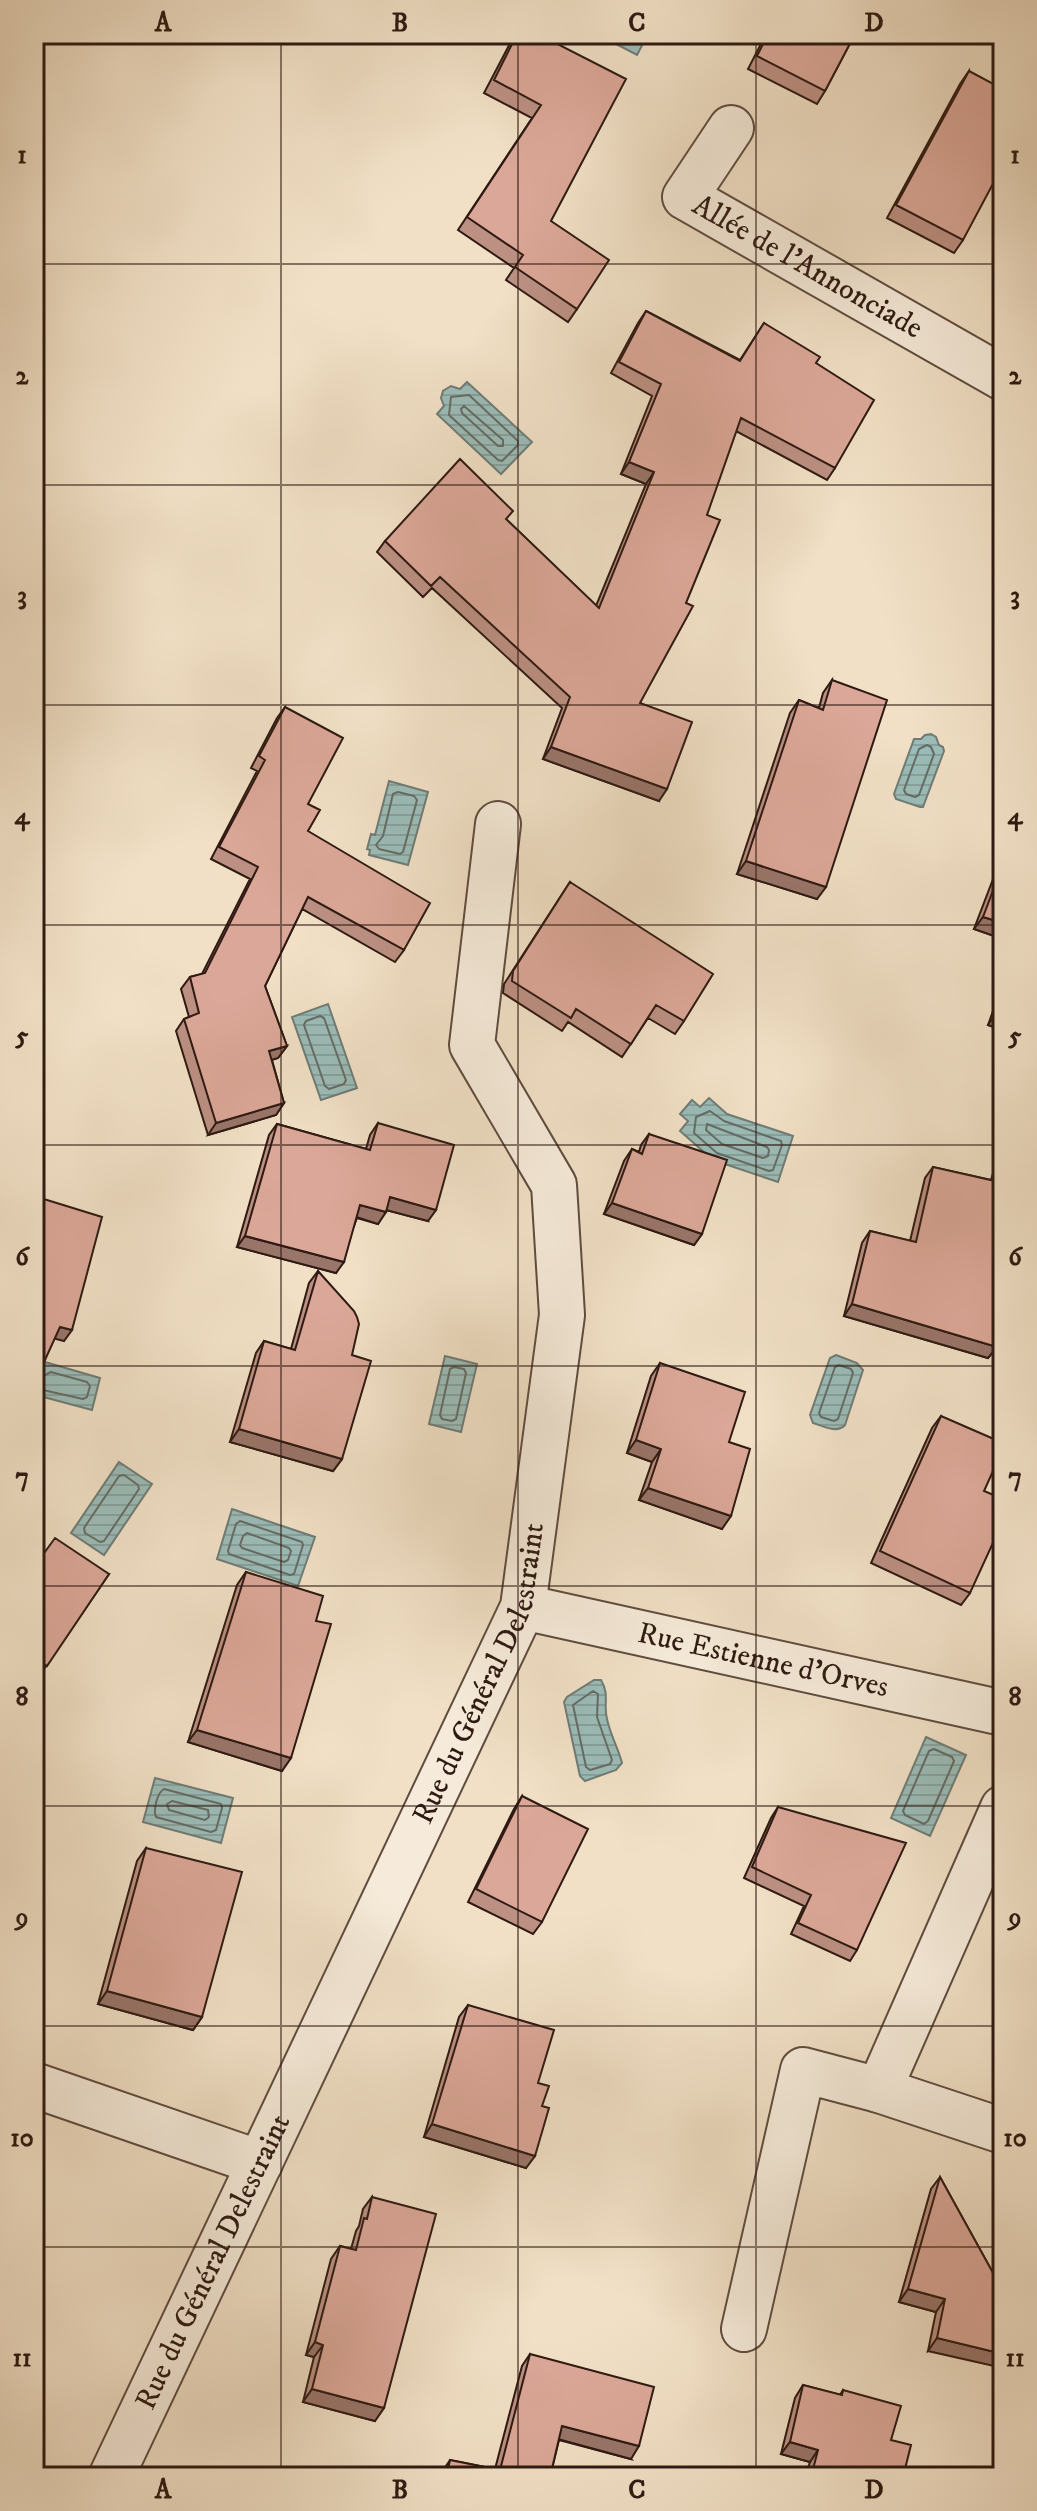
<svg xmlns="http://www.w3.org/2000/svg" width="1037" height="2511" font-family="'IM FELL DW Pica',serif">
	<defs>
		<pattern id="water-rules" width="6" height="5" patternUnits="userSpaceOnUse" patternTransform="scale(2)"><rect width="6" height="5" fill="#9bbdb9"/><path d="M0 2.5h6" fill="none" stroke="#86a29e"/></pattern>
	</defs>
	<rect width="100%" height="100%" fill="#f1e0c6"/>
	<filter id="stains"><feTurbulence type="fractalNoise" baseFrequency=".0025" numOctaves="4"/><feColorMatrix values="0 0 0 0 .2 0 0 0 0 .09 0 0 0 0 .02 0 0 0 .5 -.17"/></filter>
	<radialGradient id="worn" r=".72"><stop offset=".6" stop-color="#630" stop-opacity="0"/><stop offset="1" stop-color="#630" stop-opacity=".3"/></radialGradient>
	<path fill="url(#water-rules)" stroke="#6f7c76" stroke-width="2" d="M597 34H648L637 55Z
		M467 382 532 442 501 474 437 414 444 406 441 398 443 391 451 386 460 389Z
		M931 734 936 737 939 745 943 747 944 751 923 807H920L896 799 894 794 914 739H921L925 735Z
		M389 781 428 792 408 865 369 855 370 850 367 849 371 834 375 835Z
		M328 1004 357 1088 321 1100 292 1017Z
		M709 1098 727 1114 793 1136 778 1182 713 1160 680 1131 688 1121 680 1114 692 1100 700 1107Z
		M836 1355 857 1363 863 1370 845 1425C837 1434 823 1426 813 1423L810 1415 830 1358Z
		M445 1356 477 1364 461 1432 429 1424Z
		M45 1362 100 1378 92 1410 36 1395 37 1391 34 1389V1372L43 1367Z
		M119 1462 152 1484 104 1555 71 1533Z
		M232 1509 315 1537 298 1586 217 1559Z
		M594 1680H601C610 1695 603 1704 607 1719 610 1734 618 1748 622 1763L616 1770 585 1781 580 1776 564 1702 567 1697Z
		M926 1737 966 1755 930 1836 891 1818Z
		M155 1778 233 1798 221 1843 143 1822Z"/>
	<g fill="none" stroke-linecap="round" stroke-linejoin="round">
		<path stroke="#646c66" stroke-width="2" d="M469 395 518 441V445L502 461 498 460 449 415 451 397Z
			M464 406 503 440V446H498L462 413 461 409Z
			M927 745 931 747 934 754 919 795 915 797 906 794 904 790 919 749Z
			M398 792 414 796 417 800 403 852 400 854 379 849 376 845 383 836 393 794Z
			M320 1016 324 1018 346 1080 344 1084 329 1089 325 1086 304 1025 306 1021Z
			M710 1111 724 1121 781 1141 782 1145 773 1170 769 1171 717 1153 694 1133 696 1117Z
			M707 1124 767 1147 769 1150 768 1156 763 1158 722 1144 706 1130Z
			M839 1365 851 1369 853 1373 838 1419 834 1421 821 1417 819 1413 835 1367Z
			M454 1367 464 1369 466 1373 456 1419 452 1421 442 1419 440 1415 450 1369Z
			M34 1388 83 1399 87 1397 90 1386 87 1382 51 1372 39 1378
			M124 1475 138 1485 139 1489 104 1541 100 1542 85 1533 84 1528 119 1476Z
			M240 1521 302 1542 303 1545 294 1574 290 1575 229 1554 228 1551 236 1524Z
			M247 1533 289 1548 291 1551 288 1560 284 1562 242 1548 240 1545 243 1536Z
			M593 1691 598 1694 597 1717 612 1760 610 1764 590 1770 586 1767 573 1705Z
			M934 1749 952 1757 954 1761 928 1821 924 1824 905 1815 903 1811 929 1751Z
			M164 1789 221 1804 222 1808 216 1830 211 1832 156 1817C153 1810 157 1793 164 1789Z
			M172 1801 208 1810 209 1817 205 1820 169 1810 167 1804Z"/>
		<g stroke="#5f4c3f" stroke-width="48">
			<g id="minor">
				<path id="s1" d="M731 128 685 197 1003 378"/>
				<path id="s2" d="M523 1607 1003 1713"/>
				<path d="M1003 1808 879 2090 1003 2131"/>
				<path d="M34 2085 260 2163"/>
				<path d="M744 2329 803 2070 879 2090"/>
				<path id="s3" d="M111 2477 523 1607 562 1315 554 1185 472 1045 498 824"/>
			</g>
		</g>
		<use href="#minor" stroke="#f6ebda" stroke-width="44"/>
	</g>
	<path fill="#bc9083" stroke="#2e1a12" stroke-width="2" d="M515 34H538L551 221 577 309 568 322 506 280 514 268 458 230 532 118 484 93Z
		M766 34H765H855L825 91 817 104 748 69Z
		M969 71 963 240 954 253 887 218 960 84Z
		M646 311 740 360 764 323 816 363 835 468 827 480 736 431 640 703 659 801 543 759 562 708 432 588 423 597 377 552 385 541 507 520 596 606 646 484 621 474 652 396 611 373 638 323Z
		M832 680 817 899 737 874 790 713 799 700 819 708 823 693Z
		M285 707 308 804V831L404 950 395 962 302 909 265 986 287 1046 278 1058 272 1060 284 1103 276 1115 208 1135 176 1031 184 1019 189 1017 181 989 190 977 202 974 250 879 211 859 257 771 251 768 277 718Z
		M1003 853V939L974 929Z
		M570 882 684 1021 675 1034 648 1018 622 1057 568 1022 562 1031 503 993 504 984Z
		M1003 983V1030L988 1025Z
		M378 1123 428 1221 386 1210 378 1224 357 1218 336 1273 237 1247 269 1135 277 1124 366 1149 370 1135Z
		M649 1134 702 1234 694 1245 604 1214 624 1161 632 1149 639 1152 641 1145Z
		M1003 1139V1324L997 1347 988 1358 844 1316 862 1243 870 1231 910 1241 925 1178 933 1167 991 1180Z
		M318 1271 342 1459 333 1471 230 1442 256 1353 264 1341 291 1349 309 1283Z
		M660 1363 729 1442 722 1529 639 1500 652 1462 627 1453 651 1376Z
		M941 1416 984 1491 970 1593 961 1605 871 1563 932 1428Z
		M34 1567 109 1574 38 1678 34 1676Z
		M246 1572 316 1621 282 1771 188 1742 237 1585Z
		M522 1796 542 1922 533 1934 468 1902 514 1809Z
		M778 1807 857 1950 850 1961 791 1934 804 1906 744 1878 771 1818Z
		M146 1848 202 2017 193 2030 98 2004 137 1861Z
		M468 2005 538 2083 526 2168 424 2137 459 2017Z
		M940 2177 1003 2291 928 2351 936 2312 899 2302 931 2189Z
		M372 2197 375 2421 303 2402 314 2357 306 2355 331 2259 340 2246 351 2249 356 2231 359 2226 363 2209Z
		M530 2354 631 2459 559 2440 550 2477H440L442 2472 450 2460 495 2469 522 2366Z
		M803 2385 840 2395 843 2390 891 2440 903 2477H805L810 2462 781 2454 795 2398Z"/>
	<path fill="#99756a" stroke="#2e1a12" stroke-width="2" d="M629 462 654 472 646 484 621 474Z
		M551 747 667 789 659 801 543 759Z
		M746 861 826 887 817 899 737 874Z
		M983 917 1003 923V939L974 929Z
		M997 1012 1003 1014V1030L988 1025Z
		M287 1046 278 1058 261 1063 269 1051Z
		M284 1103 276 1115 208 1135 216 1123Z
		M390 1197 436 1210 428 1221 382 1209Z
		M612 1203 702 1234 694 1245 604 1214Z
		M360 1205 386 1212 378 1224 353 1216Z
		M245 1236 344 1262 336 1273 237 1247Z
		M852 1304 997 1347 988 1358 844 1316Z
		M60 1327 72 1330 64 1341 52 1338Z
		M239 1429 342 1459 333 1471 230 1442Z
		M636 1440 661 1449 652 1462 627 1453Z
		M648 1488 731 1516 722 1529 639 1500Z
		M197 1730 291 1758 282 1771 188 1742Z
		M107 1991 202 2017 193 2030 98 2004Z
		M432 2124 535 2156 526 2168 424 2137Z
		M908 2289 945 2299 936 2312 899 2302Z
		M937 2338 1003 2354V2368L928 2351Z
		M315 2342 323 2345 314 2357 306 2355Z
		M312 2389 384 2408 375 2421 303 2402Z
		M562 2426 639 2446 631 2459 554 2438Z
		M790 2442 818 2450 810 2462 781 2454Z"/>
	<path fill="#dba798" stroke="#2e1a12" stroke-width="2" d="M517 34H538L626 79 551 221 609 260 577 309 515 267 523 255 467 217 541 105 494 80Z
		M768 34H855L825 91 757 56Z
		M969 71 1003 89V165L963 240 896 205Z
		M646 311 740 361 764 323 820 357 816 363 874 400 835 468 741 418 707 515 720 520 686 603 693 606 640 703 692 722 667 789 551 747 570 697 440 577 431 586 385 541 460 459 513 511 506 519 599 608 654 472 629 462 661 384 619 362Z
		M832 680 887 700 826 887 746 861 799 700 823 710Z
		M285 707 343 738 308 804 320 810 308 831 430 903 404 950 308 897 265 986 287 1046 269 1051 284 1103 216 1123 184 1019 199 1013 190 977 205 973 258 867 219 847 265 760 259 756Z
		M1003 864V923L983 917Z
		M570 882 713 974 684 1021 656 1005 631 1044 576 1009 571 1018 512 981 513 971Z
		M1003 995V1014L997 1012Z
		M378 1123 454 1145 436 1210 390 1197 386 1212 360 1205 344 1262 245 1236 277 1124 370 1150Z
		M649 1134 727 1160 702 1234 612 1203 632 1149 642 1154Z
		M1003 1154V1324L997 1347 852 1304 870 1231 916 1242 933 1167 995 1181Z
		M34 1196 102 1217 72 1330 60 1327 34 1384Z
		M318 1271 354 1311 357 1317 359 1324 352 1355 371 1361 342 1459 239 1429 264 1341 295 1350Z
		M660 1363 745 1392 729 1442 750 1449 731 1516 648 1488 661 1449 636 1440Z
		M941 1416 1003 1443V1449L984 1491 1003 1499V1521L970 1593 880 1551Z
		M55 1538 109 1574 47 1666 34 1657V1567Z
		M246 1572 323 1596 316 1621 331 1624 291 1758 197 1730Z
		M522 1796 588 1829 542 1922 476 1889Z
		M778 1807 906 1843 857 1950 798 1923 811 1895 752 1867Z
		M146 1848 242 1872 202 2017 107 1991Z
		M468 2005 554 2030 538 2083 549 2086 542 2106 549 2108 535 2156 432 2124Z
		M940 2177 1003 2291V2354L937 2338 945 2299 908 2289Z
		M372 2197 436 2214 384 2408 312 2389 323 2345 315 2342 340 2246 356 2250 364 2218 367 2219Z
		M530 2354 654 2387 639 2446 562 2426 550 2477H446L450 2460 500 2470Z
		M803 2385 842 2395 843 2390 901 2406 891 2440 911 2445 903 2477H811L818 2450 790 2442Z"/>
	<path fill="none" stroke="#2e1a12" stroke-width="2" stroke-opacity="0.55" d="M281 34V2477M518 34V2477M756 34V2477M34 264H1003M34 485H1003M34 705H1003M34 925H1003M34 1145H1003M34 1366H1003M34 1586H1003M34 1806H1003M34 2026H1003M34 2247H1003"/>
	<g text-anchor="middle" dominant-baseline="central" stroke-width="6" stroke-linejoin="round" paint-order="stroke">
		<g font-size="30" fill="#2e1a12" stroke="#f6ebda">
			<text stroke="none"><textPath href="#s1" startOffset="224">Allée de l’Annonciade</textPath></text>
			<text stroke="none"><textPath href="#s2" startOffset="246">Rue Estienne d'Orves</textPath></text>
			<text stroke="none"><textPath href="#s3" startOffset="886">Rue du Général Delestraint</textPath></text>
			<text stroke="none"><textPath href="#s3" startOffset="238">Rue du Général Delestraint</textPath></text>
		</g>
	</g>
	<rect width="1037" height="2511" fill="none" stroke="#f1e0c6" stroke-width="88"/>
	<rect x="44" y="44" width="949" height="2423" fill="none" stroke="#2e1a12" stroke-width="3"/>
	<g font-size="26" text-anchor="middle" font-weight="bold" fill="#2e1a12">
		<text x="163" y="31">A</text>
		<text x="400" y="31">B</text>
		<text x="637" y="31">C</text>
		<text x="874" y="31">D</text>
		<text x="22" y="163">1</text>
		<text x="1015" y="163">1</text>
		<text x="22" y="384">2</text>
		<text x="1015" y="384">2</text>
		<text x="22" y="604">3</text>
		<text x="1015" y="604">3</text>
		<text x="22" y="824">4</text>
		<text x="1015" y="824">4</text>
		<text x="22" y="1044">5</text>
		<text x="1015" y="1044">5</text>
		<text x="22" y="1265">6</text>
		<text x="1015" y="1265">6</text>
		<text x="22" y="1485">7</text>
		<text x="1015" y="1485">7</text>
		<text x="22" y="1705">8</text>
		<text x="1015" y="1705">8</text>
		<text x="22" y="1925">9</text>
		<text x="1015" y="1925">9</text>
		<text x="22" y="2146">10</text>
		<text x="1015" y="2146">10</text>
		<text x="22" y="2366">11</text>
		<text x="1015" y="2366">11</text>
		<text x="163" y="2498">A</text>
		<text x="400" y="2498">B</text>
		<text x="637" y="2498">C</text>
		<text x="874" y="2498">D</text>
	</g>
	<rect width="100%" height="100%" filter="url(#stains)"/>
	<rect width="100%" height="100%" fill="url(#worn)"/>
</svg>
